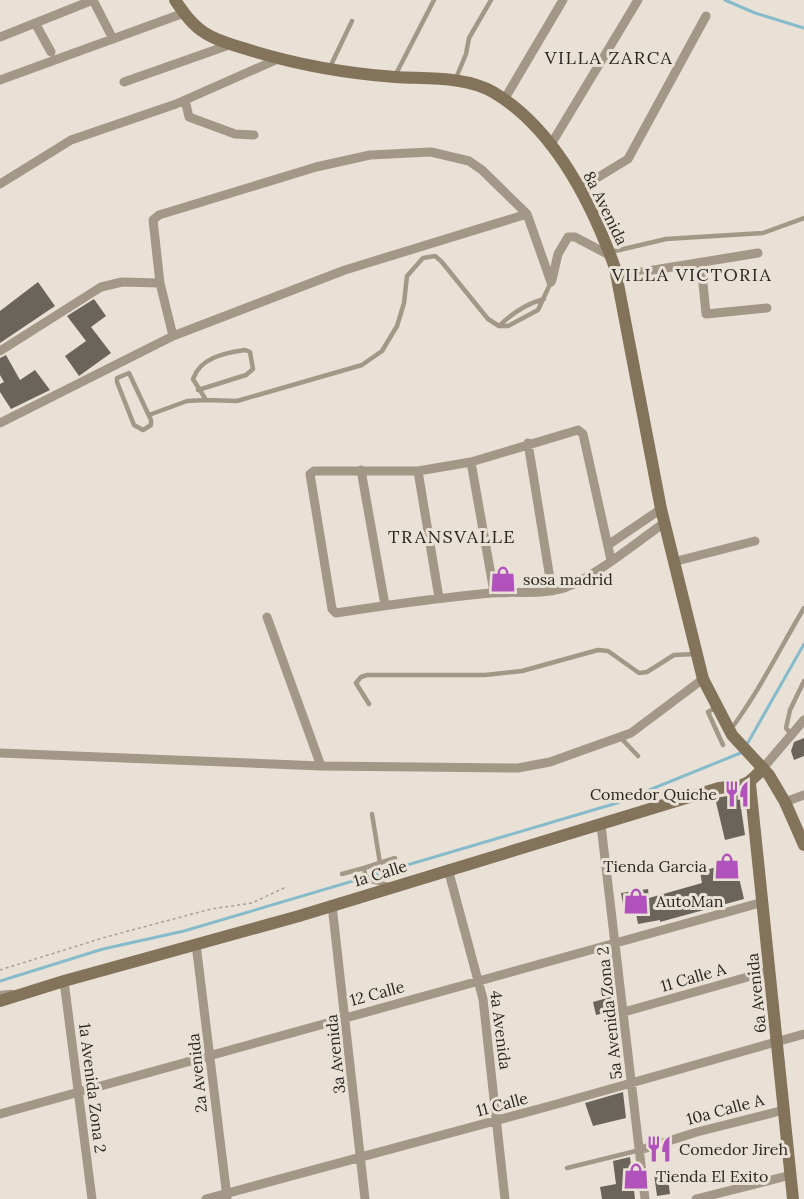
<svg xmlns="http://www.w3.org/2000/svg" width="804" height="1199" font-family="Lora,serif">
	<rect width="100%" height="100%" fill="#e9e1d5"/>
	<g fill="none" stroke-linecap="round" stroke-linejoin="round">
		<path stroke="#86bbcb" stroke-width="3" d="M725 0 755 13 804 28
			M746 746 804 644
			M0 981 103 949 184 931 617 803 743 752"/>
	</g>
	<path fill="#6b645a" d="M38 282 55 306 0 343V311Z
		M94 299 106 316 91 327 111 353 79 376 65 356 86 341 67 316Z
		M6 355 20 380 35 370 50 390 11 409 0 392V384L4 382 0 375V358Z
		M804 738V756L794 760 791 751 794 742Z
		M739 794 745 835 725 840 715 798Z
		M735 861 744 899 660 922V920L638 924 635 908 624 910 621 893 648 889 649 898 702 883 700 872Z
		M614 996 616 1010 596 1015 593 1002Z
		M623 1092 626 1118 593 1126 585 1103Z
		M630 1157 635 1199H602L600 1187 616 1184 613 1161Z
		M667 1172 670 1194 657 1196 654 1174Z"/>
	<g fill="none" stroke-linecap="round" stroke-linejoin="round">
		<path stroke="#a8a198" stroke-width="1.5" stroke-dasharray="3 3" stroke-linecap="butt" d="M0 970 106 937 211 909 252 903 286 887"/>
		<path stroke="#a39787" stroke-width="4.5" d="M330 67 352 21
			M396 74 434 0
			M456 78 466 54 469 38 491 0
			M611 252 666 239 763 233 804 218
			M499 326C513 312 526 304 544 299
			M129 373 151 420V425L143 430 134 425 117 382V378Z
			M198 390 246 375 253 369 250 352 245 350C224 353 200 358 193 379L206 400 237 401 362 365 382 351 397 326 404 303 407 276 423 258 435 256 441 261 488 319 499 326H508L538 310 551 282
			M149 415 187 401 206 400
			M369 704 356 683 361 677 367 675H485L522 671 598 650 608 651 639 673 647 672 674 655 695 654
			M715 708 708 712 723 745
			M731 729C760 690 779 650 804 608
			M791 734 786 728 790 710 804 681
			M620 737 638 756
			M372 814 380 863
			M342 874 364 868
			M389 885 366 880 364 868 395 858
			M0 993 12 992
			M567 1168 640 1150"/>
		<path stroke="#a39787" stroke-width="9" d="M93 0 113 39
			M35 23 51 52
			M0 37 93 0
			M0 80 184 13
			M124 82 232 44
			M185 100 189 117 235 134 254 135
			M504 100 563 0
			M550 146 638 0
			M0 184 71 140 176 104 278 59
			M579 189 628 159 706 16
			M701 263 706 314 767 308
			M617 276 758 253
			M552 280 558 254 568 237H575L611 256
			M173 336 160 283 153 220 159 215 316 167 370 155 431 152 469 161 482 170 527 214 551 282
			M0 351 101 287 122 282 160 283
			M0 423 173 336 345 270 527 214
			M528 443 552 591
			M471 462 494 592
			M361 470 385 605
			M418 471 439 598
			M608 545 661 509
			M611 560 583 434 578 430 471 462 418 471H314L310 474 332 609 336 613C387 605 439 598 491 593 515 591 541 595 564 588 595 577 637 542 664 523
			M673 562 755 541
			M267 617 321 766
			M0 753 321 766 518 768 550 762 631 733 703 679
			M763 768 804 720
			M785 802 804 795
			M601 825 645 1199
			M448 869 483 999 505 1199
			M332 905 365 1199
			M196 944 227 1197
			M64 981 92 1199
			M624 1012 769 971
			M0 1114 763 902
			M640 1150 697 1132 784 1110
			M206 1199 557 1104 804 1034
			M696 1199 791 1175"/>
		<path stroke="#84735b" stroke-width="12" d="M175 0C184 13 192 25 205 33 217 41 231 44 243 48 293 64 343 73 395 77 426 79 465 76 493 92 554 128 592 204 615 268L661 509 703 679 732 735 769 775 785 802 804 845
			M750 784 793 1199
			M0 1001 64 981 299 916 719 788C743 785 746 788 763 768"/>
	</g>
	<defs>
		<g id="shop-bare" transform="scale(2.07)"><path d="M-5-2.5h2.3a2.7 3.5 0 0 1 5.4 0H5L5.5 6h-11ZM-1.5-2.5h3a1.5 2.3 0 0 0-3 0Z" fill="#b152bc" stroke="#e9e1d5" stroke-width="2.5" paint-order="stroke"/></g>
		<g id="restaurant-bare" transform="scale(2.07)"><path d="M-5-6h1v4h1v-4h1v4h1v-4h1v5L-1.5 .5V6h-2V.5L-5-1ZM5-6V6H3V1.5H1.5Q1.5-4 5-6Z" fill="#b152bc" stroke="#e9e1d5" stroke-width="2.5" paint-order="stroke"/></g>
	</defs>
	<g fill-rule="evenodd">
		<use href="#shop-bare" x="503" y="579"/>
		<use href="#restaurant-bare" x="737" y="794"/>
		<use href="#shop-bare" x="727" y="866"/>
		<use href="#shop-bare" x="636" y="901"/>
		<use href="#restaurant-bare" x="659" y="1149"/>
		<use href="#shop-bare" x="636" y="1176"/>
	</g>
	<g text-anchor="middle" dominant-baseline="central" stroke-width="6" stroke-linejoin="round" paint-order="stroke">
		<g font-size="16" fill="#2a2723" stroke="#e9e1d5">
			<text transform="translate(606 208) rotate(64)">8a Avenida</text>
			<text transform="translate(380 873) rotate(-17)">1a Calle</text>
			<text transform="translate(693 977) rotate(-16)">11 Calle A</text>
			<text transform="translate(377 993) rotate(-15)">12 Calle</text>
			<text transform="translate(756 993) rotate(-96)">6a Avenida</text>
			<text transform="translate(609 1013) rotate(-96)">5a Avenida Zona 2</text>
			<text transform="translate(501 1030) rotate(83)">4a Avenida</text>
			<text transform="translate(335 1054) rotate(-96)">3a Avenida</text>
			<text transform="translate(197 1073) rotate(-96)">2a Avenida</text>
			<text transform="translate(93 1088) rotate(83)">1a Avenida Zona 2</text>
			<text transform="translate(502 1104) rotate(-15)">11 Calle</text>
			<text transform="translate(725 1109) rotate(-15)">10a Calle A</text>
		</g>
		<g font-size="16" fill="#2a2723" stroke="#e9e1d5" text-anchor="start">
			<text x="523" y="579">sosa madrid</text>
			<text x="717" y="794" text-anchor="end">Comedor Quiche</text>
			<text x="707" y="866" text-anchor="end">Tienda Garcia</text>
			<text x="656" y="901">AutoMan</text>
			<text x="679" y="1149">Comedor Jireh</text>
			<text x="656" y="1176">Tienda El Exito</text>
		</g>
		<g font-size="18" letter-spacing="1.5" fill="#2a2723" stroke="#e9e1d5">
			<text x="609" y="57">VILLA ZARCA</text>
			<text x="692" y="274">VILLA VICTORIA</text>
			<text x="452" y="536">TRANSVALLE</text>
		</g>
	</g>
</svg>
